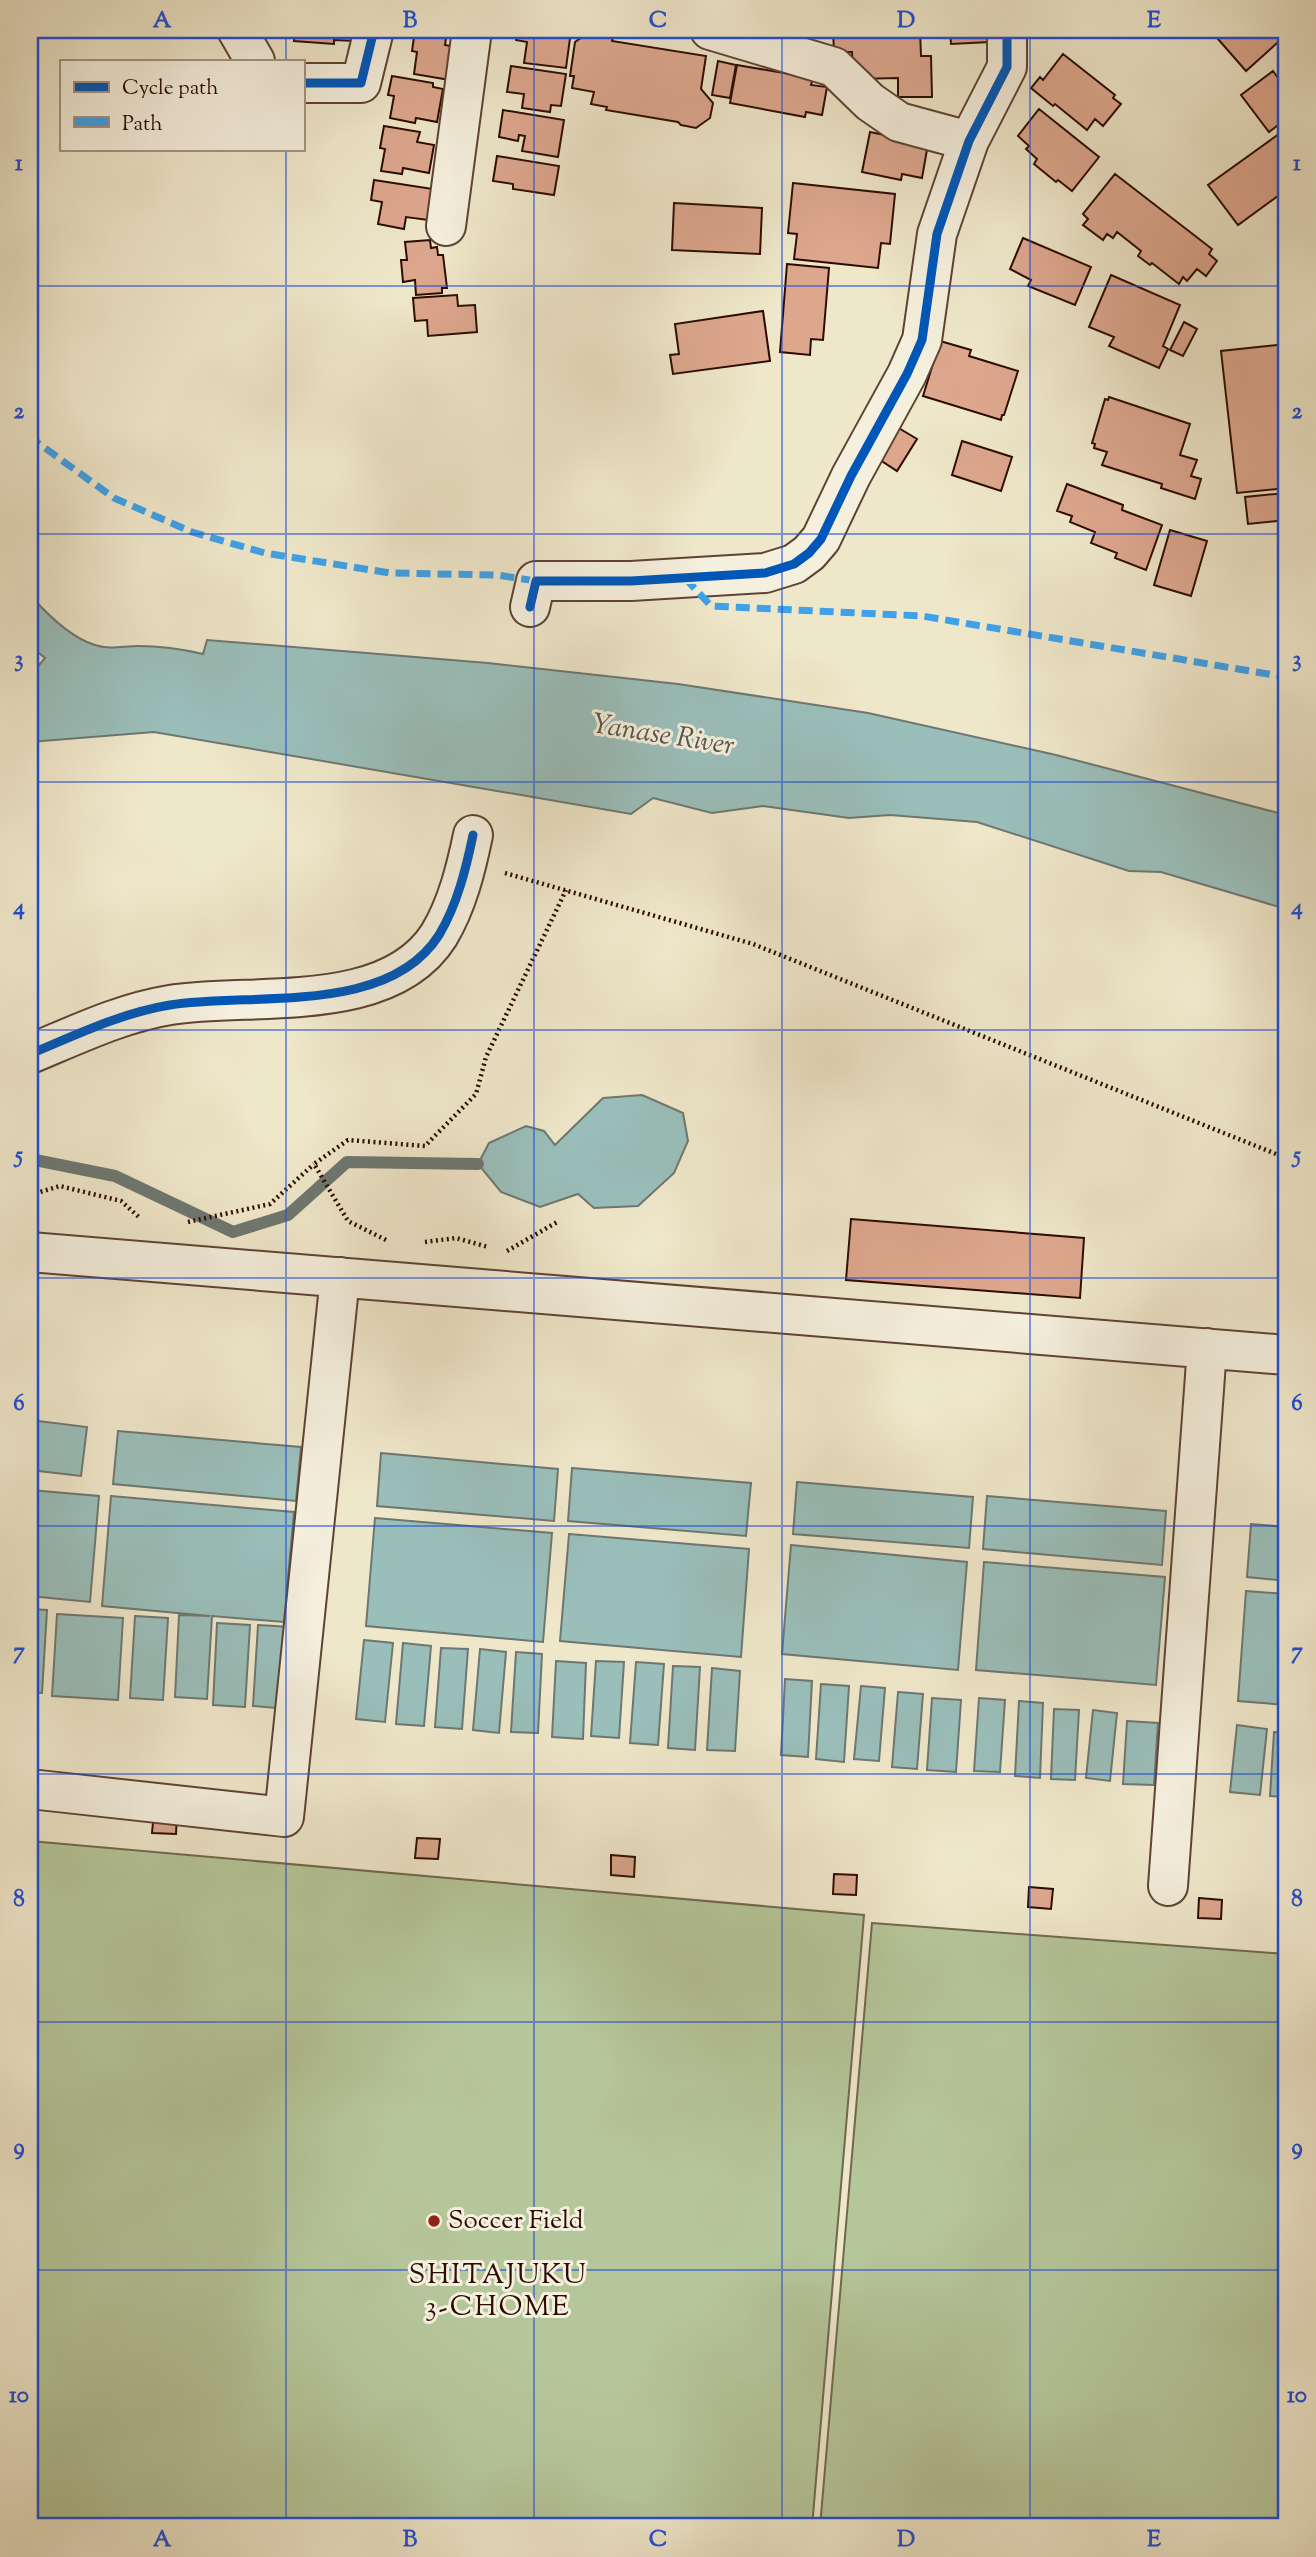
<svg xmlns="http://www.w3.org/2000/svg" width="1316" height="2557" font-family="'Sorts Mill Goudy',serif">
	<rect width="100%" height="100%" fill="#efe7ca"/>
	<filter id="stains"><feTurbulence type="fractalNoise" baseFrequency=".00286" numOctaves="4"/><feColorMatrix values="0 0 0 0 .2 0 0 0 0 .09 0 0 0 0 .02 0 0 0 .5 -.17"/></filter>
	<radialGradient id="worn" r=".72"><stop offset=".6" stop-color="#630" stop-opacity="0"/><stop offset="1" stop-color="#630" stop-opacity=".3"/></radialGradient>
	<path fill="#b5c69a" stroke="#70694e" stroke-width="2" d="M30 1841 864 1915 812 2527H30Z
		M872 1923 1286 1954V2527H820Z"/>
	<path fill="#9abfbb" stroke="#6e7771" stroke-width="2" d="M30 595C46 613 71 638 95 645 110 650 123 646 138 646 160 646 182 649 203 654L207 640 488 663 678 684 868 713 1056 755 1286 815V909L1161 872 1129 871 977 822 890 815 849 818 763 806 712 813 653 798 631 814 154 732 30 742V676L45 658 30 646Z
		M642 1095 683 1113 688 1141 674 1173 638 1206 594 1208 578 1194 540 1207 501 1192 478 1164 489 1143 526 1126 544 1131 555 1145 603 1098Z
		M30 1420 87 1427 81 1476 30 1470Z
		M118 1431 301 1447 296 1501 113 1484Z
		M381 1453 558 1469 554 1521 377 1506Z
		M572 1468 751 1483 746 1536 568 1521Z
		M797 1482 973 1497 969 1548 793 1534Z
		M30 1490 99 1496 90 1602 30 1596Z
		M111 1496 294 1512 284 1622 212 1616 207 1699 175 1697 179 1615 210 1616 102 1606Z
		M987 1496 1166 1511 1162 1565 983 1549Z
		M375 1518 552 1533 543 1642 366 1626Z
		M1251 1524 1286 1527V1581L1247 1577Z
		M569 1534 749 1549 741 1657 560 1641Z
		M791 1545 967 1562 958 1670 782 1654Z
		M984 1562 1165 1577 1156 1685 976 1670Z
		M1246 1591 1286 1594V1705L1238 1701Z
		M30 1609 47 1610 42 1693 30 1692Z
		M57 1614 123 1618 118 1700 52 1696Z
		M135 1616 168 1618 163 1700 130 1698Z
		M217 1623 250 1625 245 1707 213 1705Z
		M258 1625 291 1627 287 1709 253 1706Z
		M364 1640 393 1643 385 1722 356 1719Z
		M403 1643 431 1646 424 1726 396 1724Z
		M441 1648 468 1649 462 1729 435 1727Z
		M480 1649 506 1652 499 1733 473 1730Z
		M516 1652 542 1654 538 1733 511 1732Z
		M556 1661 586 1663 583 1739 552 1737Z
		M596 1661 624 1662 619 1738 591 1736Z
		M636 1662 664 1664 658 1745 630 1743Z
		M673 1666 700 1667 695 1750 668 1748Z
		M712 1668 740 1671 735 1751 707 1750Z
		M785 1679 812 1681 808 1757 781 1755Z
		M821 1684 849 1686 844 1762 816 1759Z
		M861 1686 885 1688 879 1761 854 1759Z
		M898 1692 923 1694 917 1769 892 1767Z
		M932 1698 961 1700 956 1772 927 1770Z
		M979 1698 1005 1700 1000 1772 974 1771Z
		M1019 1701 1043 1703 1040 1778 1015 1776Z
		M1054 1709 1079 1710 1075 1780 1051 1779Z
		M1093 1710 1117 1713 1110 1781 1086 1778Z
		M1127 1721 1158 1723 1154 1785 1123 1784Z
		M1237 1725 1267 1729 1260 1795 1230 1792Z
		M1274 1732 1286 1733V1797L1270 1796Z"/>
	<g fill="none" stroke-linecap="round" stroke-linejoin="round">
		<path stroke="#6e7771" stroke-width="12" d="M30 1159 115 1176 233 1232 288 1215 347 1162 478 1164"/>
	</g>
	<path fill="#dda78e" stroke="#2c0c02" stroke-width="2" d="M295 30H356L355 41 334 40V44L294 41Z
		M415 30 447 31 445 45 455 47 450 80 414 74 417 52 412 51Z
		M517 30 571 31 566 68 524 63 527 42 516 40Z
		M833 30H920L921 56H931L932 97H898V78L857 79 853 70 852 52H834Z
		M950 30H990V42L951 44Z
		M1204 30H1282L1286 35 1246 71 1211 31 1208 34Z
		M589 32 613 37 612 41 706 56 701 89 713 103 710 118 696 128 681 125 678 122 606 110 607 107 591 104 594 92 572 88 574 76H570L575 42Z
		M1063 54 1115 95 1113 98 1121 104 1103 126 1095 119 1087 130 1055 104 1053 106 1031 88 1040 77 1043 80Z
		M718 61 736 65 730 98 712 95Z
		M737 65 813 78 811 85 827 87 822 115 806 112 805 117 730 103Z
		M511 66 566 74 561 106 551 105 550 112 522 108 524 94 507 92Z
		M1273 71 1286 89V119L1269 132 1241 95Z
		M392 76 433 83V87L443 89 437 122 416 118 415 123 390 118 394 96 388 95Z
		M1039 109 1099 157 1072 191 1058 180 1056 182 1034 164 1037 159 1026 149 1029 146 1018 136Z
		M503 110 564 120 558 157 522 151 525 136 519 135 518 141 499 137Z
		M384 126 420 132 417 142 434 145 429 173 403 168 402 174 381 171 385 149 380 148Z
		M1283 131 1286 135V190L1238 225 1208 185Z
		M870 132 928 144 922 178 902 174 901 180 862 172Z
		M497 156 559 166 554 195 513 189V184L493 181Z
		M1115 174 1212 249 1209 254 1217 261 1206 276 1197 269 1187 281 1183 277 1179 284 1152 263 1150 265 1138 256 1141 251 1117 232 1113 238 1107 234 1103 240 1083 225 1088 219 1083 214Z
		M374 180 433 189 428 220 406 217 404 229 378 224 382 202 371 200Z
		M793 183 895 194 890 244 881 243 878 268 794 259 797 234 788 233Z
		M674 203 762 208 760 254 672 250Z
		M1023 238 1091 267 1075 305 1028 286 1031 280 1010 269Z
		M430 240 431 248 437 247 438 255H443L447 288H442V293L416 295 415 280 403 282 401 260H407L405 242Z
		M787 264 829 268 823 340 811 339 810 355 780 352Z
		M1111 275 1180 305 1163 346 1168 349 1159 368 1109 346 1114 337 1089 327Z
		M457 295 458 306 475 305 477 332 428 336 427 320 415 321 413 298Z
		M763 311 770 361 673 374 670 355 679 354 675 324Z
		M1184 322 1197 329 1183 356 1170 350Z
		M940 341 971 350 969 356 1018 371 1004 415H1002L1001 420 923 396Z
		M1286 344V488L1237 493 1221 351Z
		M1109 397 1190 424 1180 455 1197 460 1191 476 1201 479 1195 499 1161 488 1162 484 1102 465 1107 452 1094 448 1095 444 1092 443 1105 399 1108 400Z
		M897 427 917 439 897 471 877 458Z
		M962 441 1012 457 1001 491 952 475Z
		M1067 484 1123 505 1122 510 1162 525 1146 570 1115 558 1117 553 1091 543 1095 532 1070 522 1072 516 1057 511Z
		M1286 493V520L1248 524 1245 497Z
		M1170 530 1207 541 1191 596 1154 585Z
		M851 1219 1084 1238 1080 1298 846 1280Z
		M154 1812 177 1814 176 1834 152 1833Z
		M417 1838 440 1839 438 1859 415 1858Z
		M611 1855 635 1857 634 1877 611 1875Z
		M834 1874 857 1875 856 1895 833 1894Z
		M1029 1887 1053 1889 1051 1909 1028 1907Z
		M1199 1898 1222 1900 1221 1919 1198 1918Z"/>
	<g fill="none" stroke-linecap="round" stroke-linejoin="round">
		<g stroke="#5d4334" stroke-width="42">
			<path id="minor" d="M237 30 255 61
				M710 30 834 67 870 102 899 122 969 141
				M303 83H361L374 30
				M446 226 472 30
				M530 607 536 581H631L765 573 794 564 809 553 821 539 851 476 907 374 922 340 937 234 969 141 1007 67V30
				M30 1054C76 1035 121 1013 170 1005 252 992 388 1016 439 935 457 905 466 869 473 835
				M30 1252 1286 1355
				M30 1789 284 1817 340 1277
				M1168 1886 1207 1348"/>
		</g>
		<path stroke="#2c0c02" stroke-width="4.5" stroke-dasharray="2 3.5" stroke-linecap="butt" d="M505 873 753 944 1286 1158
			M30 1195 60 1186 121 1201 141 1219
			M188 1222 270 1204 314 1164
			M386 1240 348 1221 314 1164 348 1140 425 1146 476 1094 486 1057 566 890
			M425 1242 456 1238 488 1247
			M507 1251 559 1221"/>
		<use href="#minor" stroke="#f5efdd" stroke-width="38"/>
		<path stroke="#3ea1e9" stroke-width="7" stroke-dasharray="14 7" stroke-linecap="butt" d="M30 434 38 443 114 498 192 532 265 553 390 573 497 575 536 581
			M685 578 711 606 922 616 1286 677"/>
		<g stroke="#f5efdd" stroke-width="13">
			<path id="cycleway" d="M303 83H361L374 30
				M530 607 536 581H631L765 573 794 564 809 553 821 539 851 476 907 374 922 340 937 234 969 141 1007 67V30
				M30 1054C76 1035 121 1013 170 1005 252 992 388 1016 439 935 457 905 466 869 473 835"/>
		</g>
		<use href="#cycleway" stroke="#0057b8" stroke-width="9"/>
	</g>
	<path fill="none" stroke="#1d4ed8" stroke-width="2" stroke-opacity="0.55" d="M286 30V61M534 30V2527M782 30V2527M1030 30V2527M286 149V2527M30 286H1286M30 534H1286M30 782H1286M30 1030H1286M30 1278H1286M30 1526H1286M30 1774H1286M30 2022H1286M30 2270H1286"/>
	<circle fill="#8f2418" stroke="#f5efdd" stroke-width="2.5" cx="434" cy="2221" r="7"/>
	<g text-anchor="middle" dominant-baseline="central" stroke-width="6" stroke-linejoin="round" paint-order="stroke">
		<g font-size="26" fill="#2c0c02" stroke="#f5efdd" text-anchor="start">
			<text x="448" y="2221">Soccer Field</text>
		</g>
		<g font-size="28" font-style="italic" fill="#58544c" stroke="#f5efdd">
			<text transform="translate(663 736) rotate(9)">Yanase River</text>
		</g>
		<g font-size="28" letter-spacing="2" fill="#2c0c02" stroke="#f5efdd">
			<text x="498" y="2276">SHITAJUKU<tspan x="498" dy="32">3-CHOME</tspan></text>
		</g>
	</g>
	<rect width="1316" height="2557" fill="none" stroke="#efe7ca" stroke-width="77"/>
	<rect x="60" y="60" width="245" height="91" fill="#f5efdd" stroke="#a59485" stroke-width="2"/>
	<rect x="74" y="82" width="35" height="10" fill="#0057b8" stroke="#a59485" stroke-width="2"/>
	<text x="122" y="94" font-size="21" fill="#2c0c02">Cycle path</text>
	<rect x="74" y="117" width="35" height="10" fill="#3ea1e9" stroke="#a59485" stroke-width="2"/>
	<text x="122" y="130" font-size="21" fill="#2c0c02">Path</text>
	<rect x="38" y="38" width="1240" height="2480" fill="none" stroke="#1d4ed8" stroke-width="2.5"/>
	<g font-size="23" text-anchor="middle" font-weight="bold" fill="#1d4ed8">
		<text x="162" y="27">A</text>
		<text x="410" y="27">B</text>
		<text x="658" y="27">C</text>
		<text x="906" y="27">D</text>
		<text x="1154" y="27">E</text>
		<text x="19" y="170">1</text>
		<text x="1297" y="170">1</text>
		<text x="19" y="418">2</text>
		<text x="1297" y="418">2</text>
		<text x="19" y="666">3</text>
		<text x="1297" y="666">3</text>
		<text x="19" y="914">4</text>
		<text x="1297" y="914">4</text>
		<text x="19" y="1162">5</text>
		<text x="1297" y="1162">5</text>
		<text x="19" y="1410">6</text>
		<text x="1297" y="1410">6</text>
		<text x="19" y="1658">7</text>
		<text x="1297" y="1658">7</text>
		<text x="19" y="1906">8</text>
		<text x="1297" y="1906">8</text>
		<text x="19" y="2154">9</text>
		<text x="1297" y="2154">9</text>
		<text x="19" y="2402">10</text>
		<text x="1297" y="2402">10</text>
		<text x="162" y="2546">A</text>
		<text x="410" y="2546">B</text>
		<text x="658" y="2546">C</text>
		<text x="906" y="2546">D</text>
		<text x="1154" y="2546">E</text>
	</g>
	<rect width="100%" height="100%" filter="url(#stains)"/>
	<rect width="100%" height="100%" fill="url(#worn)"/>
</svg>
